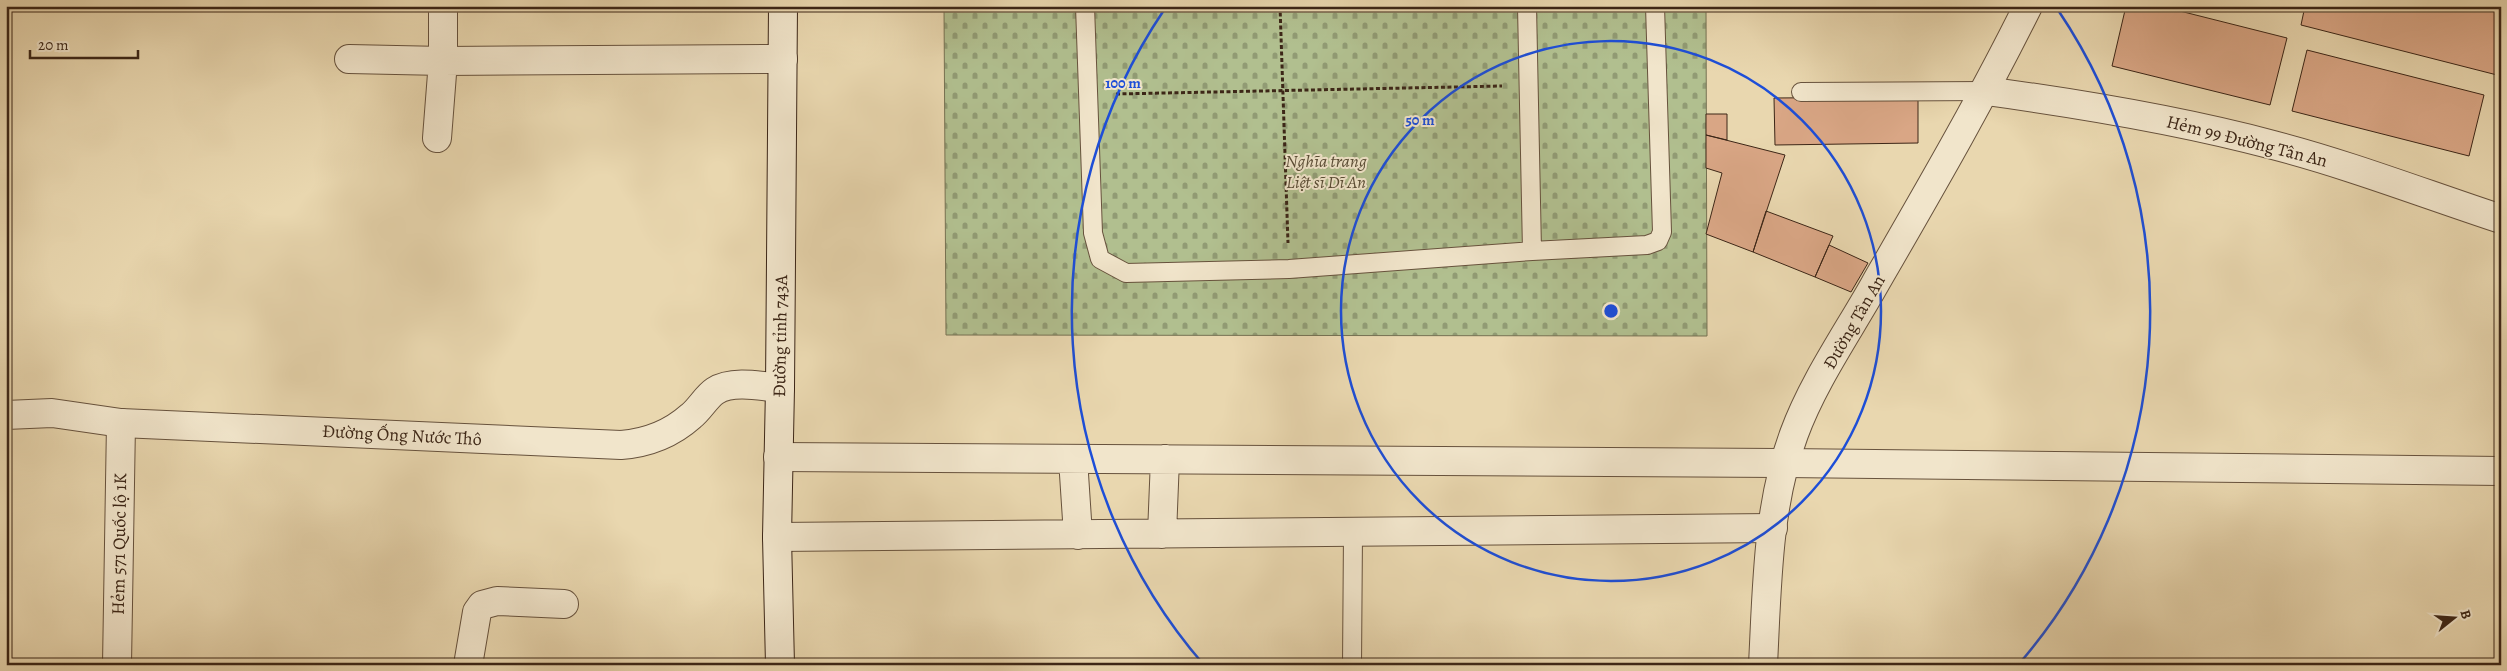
<svg xmlns="http://www.w3.org/2000/svg" width="2507" height="671" font-family="Alegreya,serif">
	<defs>
		<pattern id="cemetery-stones" width="16" height="16" patternUnits="userSpaceOnUse" patternTransform="scale(1.25)"><rect width="16" height="16" fill="#b1bf8f"/><path d="M2 7V4a2 2 0 0 1 4 0v3zM10 15v-3a2 2 0 0 1 4 0v3z" fill="#919b74"/></pattern>
	</defs>
	<rect width="100%" height="100%" fill="#e9d7af"/>
	<filter id="stains"><feTurbulence type="fractalNoise" baseFrequency=".004" numOctaves="4"/><feColorMatrix values="0 0 0 0 .2 0 0 0 0 .09 0 0 0 0 .02 0 0 0 .5 -.17"/></filter>
	<radialGradient id="worn" r=".72"><stop offset=".6" stop-color="#630" stop-opacity="0"/><stop offset="1" stop-color="#630" stop-opacity=".3"/></radialGradient>
	<path fill="url(#cemetery-stones)" stroke="#767253" d="M944 6H1706L1707 336 946 335Z"/>
	<path fill="#d9a685" stroke="#3c2617" d="M2126 6H2160L2287 38 2270 105 2112 66Z
		M2305 6H2501V76L2301 25Z
		M2307 50 2484 95 2469 156 2292 111Z
		M1918 97V143L1775 145 1774 98Z
		M1706 114H1727V140L1706 135Z
		M1706 135 1785 155 1753 252 1706 234 1722 173 1706 168Z
		M1766 211 1833 236 1815 277 1753 252Z
		M1829 245 1868 263 1851 292 1815 277Z"/>
	<g fill="none" stroke-linecap="round" stroke-linejoin="round">
		<g stroke="#67523d" stroke-width="20">
			<path id="service" d="M1085 6 1093 233 1100 259 1126 273 1289 269 1532 251 1647 245 1658 241 1662 232 1655 6
				M1527 6 1532 251
				M1801 92 1986 91
				M1352 665 1353 533"/>
		</g>
		<g stroke="#67523d" stroke-width="30">
			<path id="minor" d="M349 59 443 61 783 59
				M1986 91C2082 104 2179 120 2273 145 2350 165 2425 194 2501 219
				M437 138 443 61V6
				M778 457 1785 463 2501 471
				M1073 459 1078 535
				M1162 534 1165 459
				M777 537 1773 528
				M117 665 121 423
				M468 665 477 612 482 605 497 601 564 604"/>
		</g>
		<g stroke="#67523d" stroke-width="30">
			<path id="tertiary" d="M6 415 52 413 121 423 621 445C647 443 672 433 691 416 700 409 706 397 715 391 732 380 761 386 780 388
				M1763 665C1767 588 1767 507 1794 434 1813 382 1848 332 1875 284 1928 192 1981 101 2028 6"/>
		</g>
		<g stroke="#3c2617" stroke-width="30">
			<path id="secondary" d="M780 665 777 537 780 388 783 6"/>
		</g>
		<path stroke="#3c2617" stroke-width="3" stroke-dasharray="4 2.5" stroke-linecap="butt" d="M1280 6 1288 243
			M1116 94 1502 86"/>
		<use href="#service" stroke="#f1e5cb" stroke-width="18"/>
		<use href="#minor" stroke="#f1e5cb" stroke-width="28"/>
		<use href="#tertiary" stroke="#f1e5cb" stroke-width="28"/>
		<use href="#secondary" stroke="#f1e5cb" stroke-width="28"/>
	</g>
	<g fill="none" stroke="#1d4ed8" stroke-width="2.5">
		<circle cx="1611" cy="311" r="270"/>
		<path d="M1204 665A539 539 0 0 1 1164 10M2058 10A539 539 0 0 1 2018 665"/>
	</g>
	<g text-anchor="middle" dominant-baseline="central" stroke-width="4" stroke-linejoin="round" paint-order="stroke">
		<g font-size="18" fill="#3c2617" stroke="#f1e5cb">
			<text transform="translate(2247 141) rotate(14)">Hẻm 99 Đường Tân An</text>
			<text transform="translate(1854 322) rotate(-60)">Đường Tân An</text>
			<text transform="translate(780 336) rotate(-89)">Đường tỉnh 743A</text>
			<text transform="translate(402 435) rotate(3)">Đường Ống Nước Thô</text>
			<text transform="translate(119 544) rotate(-89)">Hẻm 571 Quốc lộ 1K</text>
		</g>
		<g font-size="18" font-style="italic" fill="#594c35" stroke="#f1e5cb">
			<text x="1326" y="161">Nghĩa trang<tspan x="1326" dy="21">Liệt sĩ Dĩ An</tspan></text>
		</g>
	</g>
	<circle cx="1611" cy="311" r="8" fill="#1d4ed8" stroke="#f1e5cb" stroke-width="2.5"/>
	<g font-size="15" text-anchor="middle" font-weight="bold" fill="#1d4ed8" stroke="#f1e5cb" stroke-width="4" stroke-linejoin="round" paint-order="stroke">
		<text x="1123" y="88">100 m</text>
		<text x="1420" y="125">50 m</text>
	</g>
	<rect width="2507" height="671" fill="none" stroke="#e9d7af" stroke-width="25"/>
	<rect x="8" y="8" width="2492" height="656" fill="none" stroke="#3c2617" stroke-width="2.5"/>
	<rect x="12" y="12" width="2482" height="646" fill="none" stroke="#3c2617"/>
	<g transform="translate(2454 618) rotate(73)" stroke="#f1e5cb" stroke-width="4" paint-order="stroke">
	<path d="M0-4L9 19L0 12L-9 19Z" fill="#3c2617"/>
	<text y="-8" font-size="14" font-weight="bold" text-anchor="middle" fill="#3c2617">B</text>
	</g>
	<path d="M30 50v8h108v-8" fill="none" stroke="#3c2617" stroke-width="2.5"/>
	<text x="38" y="50" font-size="15" fill="#3c2617" stroke="#f1e5cb" stroke-width="4" paint-order="stroke">20 m</text>
	<rect width="100%" height="100%" filter="url(#stains)"/>
	<rect width="100%" height="100%" fill="url(#worn)"/>
</svg>
